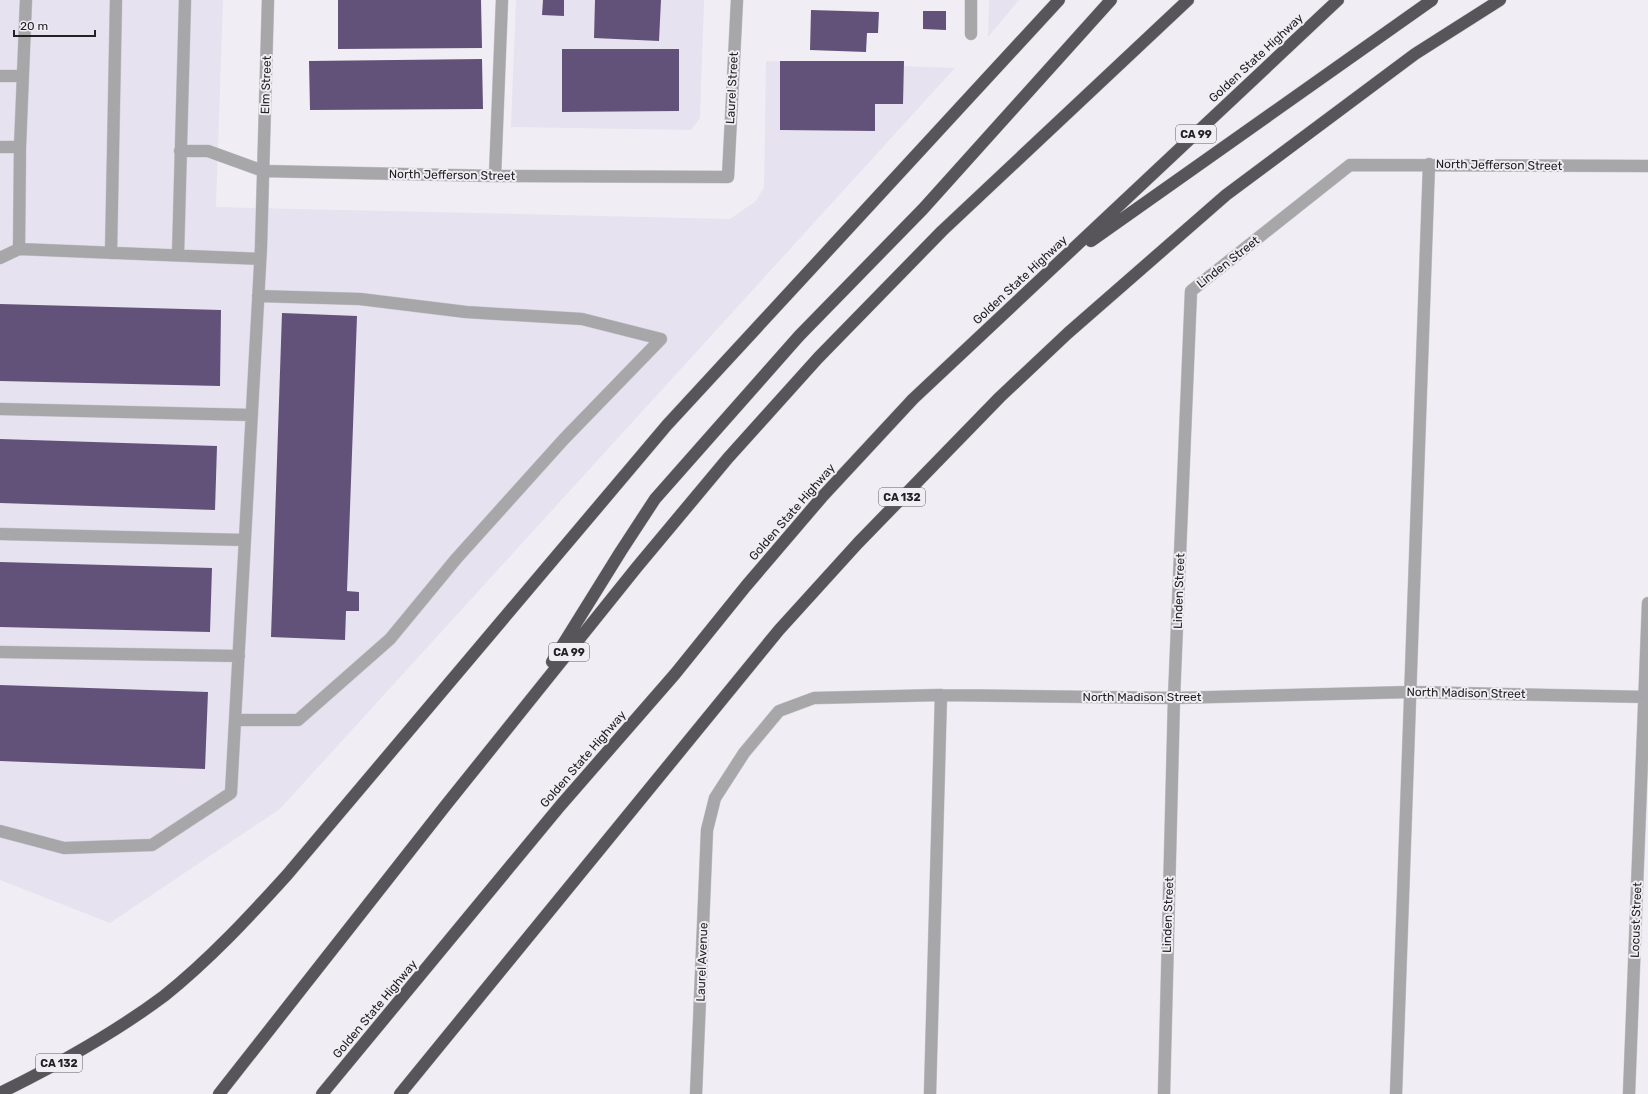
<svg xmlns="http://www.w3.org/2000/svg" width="1648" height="1094" font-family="Rubik,sans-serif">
	<rect width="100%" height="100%" fill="#f0eef4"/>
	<path fill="#e7e2ef" d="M0 0H223L216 207 730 219 756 201 764 187 766 61 955 68 280 809 110 923 0 880Z
		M516 0H704L700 118 691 130 511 127Z
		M989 0H1019L988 37Z"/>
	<path fill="#625279" d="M338 0H481L482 48 338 49Z
		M543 0H564V16L542 15Z
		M595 0H661L659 41 594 38Z
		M811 10 879 12 878 33H867L866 52 810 50Z
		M923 11H946V30L923 29Z
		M562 49H679V111L562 112Z
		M482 59 483 109 310 110 309 61Z
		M780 61H904L903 104H875V131L780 130Z
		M0 304 221 310 220 386 0 381Z
		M282 313 357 316 347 591 359 592V611H346L345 640 271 637Z
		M0 439 217 446 215 510 0 503Z
		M0 562 212 568 210 632 0 627Z
		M0 685 208 692 205 769 0 761Z"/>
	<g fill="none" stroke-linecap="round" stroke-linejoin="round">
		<g stroke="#cbc9cf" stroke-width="13">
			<path id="minor" d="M971 34V0
				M0 76H23
				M0 147H20
				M180 151H208L263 171 495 176 728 177 737 0
				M495 176 502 0
				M19 249 20 147 26 0
				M111 253 116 0
				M178 255 185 0
				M0 258 19 249 260 259
				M0 409 252 415
				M0 534 245 540
				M0 652 239 656
				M235 720H298L390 639 456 559 564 439 661 339 582 319 466 312 360 299 258 296
				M0 831 64 848 152 845 231 793 261 247 268 0
				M696 1094 707 830 715 798 744 753 779 711 814 698 941 695 1174 698 1411 692 1648 697
				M930 1094 941 695
				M1164 1094 1174 698 1191 291 1350 165 1648 166
				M1396 1094 1429 164
				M1629 1094 1648 603"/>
		</g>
		<g stroke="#cbc9cf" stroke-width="13">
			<path id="highway" d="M1091 241 1432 0
				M552 662 621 551 655 499 799 336 923 209 1111 0
				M0 1093C57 1065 113 1034 164 996 209 960 249 917 287 875L667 425 1059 0
				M219 1094 446 805 637 567 728 458 818 358 942 231 1188 0
				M322 1094 560 806 675 674 746 586 822 497 913 399 1338 0
				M400 1094 779 630 858 543 1000 397 1068 333 1226 195 1415 54 1500 0"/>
		</g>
		<use href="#minor" stroke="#a7a6a9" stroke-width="12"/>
		<use href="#highway" stroke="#57555a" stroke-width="12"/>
	</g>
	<g text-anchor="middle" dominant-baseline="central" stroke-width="4" stroke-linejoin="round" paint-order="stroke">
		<g fill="#f0eef4" stroke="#605f62" stroke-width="1">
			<rect x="1176" y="125" width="40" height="18" rx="3"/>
			<rect x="879" y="488" width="46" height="18" rx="3"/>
			<rect x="549" y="643" width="40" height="18" rx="3"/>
			<rect x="36" y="1054" width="46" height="18" rx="3"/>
		</g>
		<g font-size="11" font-weight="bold" fill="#222224">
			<text x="1196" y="134">CA 99</text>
			<text x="902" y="497">CA 132</text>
			<text x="569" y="652">CA 99</text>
			<text x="59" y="1063">CA 132</text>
		</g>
		<g font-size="12" fill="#222224" stroke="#f0eef4">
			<text transform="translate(1256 58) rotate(-43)">Golden State Highway</text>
			<text transform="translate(266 85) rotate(-88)">Elm Street</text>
			<text transform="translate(732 88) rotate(-87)">Laurel Street</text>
			<text transform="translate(1499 165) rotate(1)">North Jefferson Street</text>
			<text transform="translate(452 175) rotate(1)">North Jefferson Street</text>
			<text transform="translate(1228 262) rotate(-38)">Linden Street</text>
			<text transform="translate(1020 280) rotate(-43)">Golden State Highway</text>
			<text transform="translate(792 512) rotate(-49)">Golden State Highway</text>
			<text transform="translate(1179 591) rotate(-88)">Linden Street</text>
			<text transform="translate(1466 693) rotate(1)">North Madison Street</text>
			<text x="1142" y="697">North Madison Street</text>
			<text transform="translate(583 759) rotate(-49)">Golden State Highway</text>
			<text transform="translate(1168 915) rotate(-88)">Linden Street</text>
			<text transform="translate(1636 920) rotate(-88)">Locust Street</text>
			<text transform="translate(702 962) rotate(-88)">Laurel Avenue</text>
			<text transform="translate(375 1009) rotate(-50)">Golden State Highway</text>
		</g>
	</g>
	<path d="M14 30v6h81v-6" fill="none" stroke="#222224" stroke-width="2"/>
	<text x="20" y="30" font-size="12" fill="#222224" stroke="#f0eef4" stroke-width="3" paint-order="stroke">20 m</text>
</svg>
